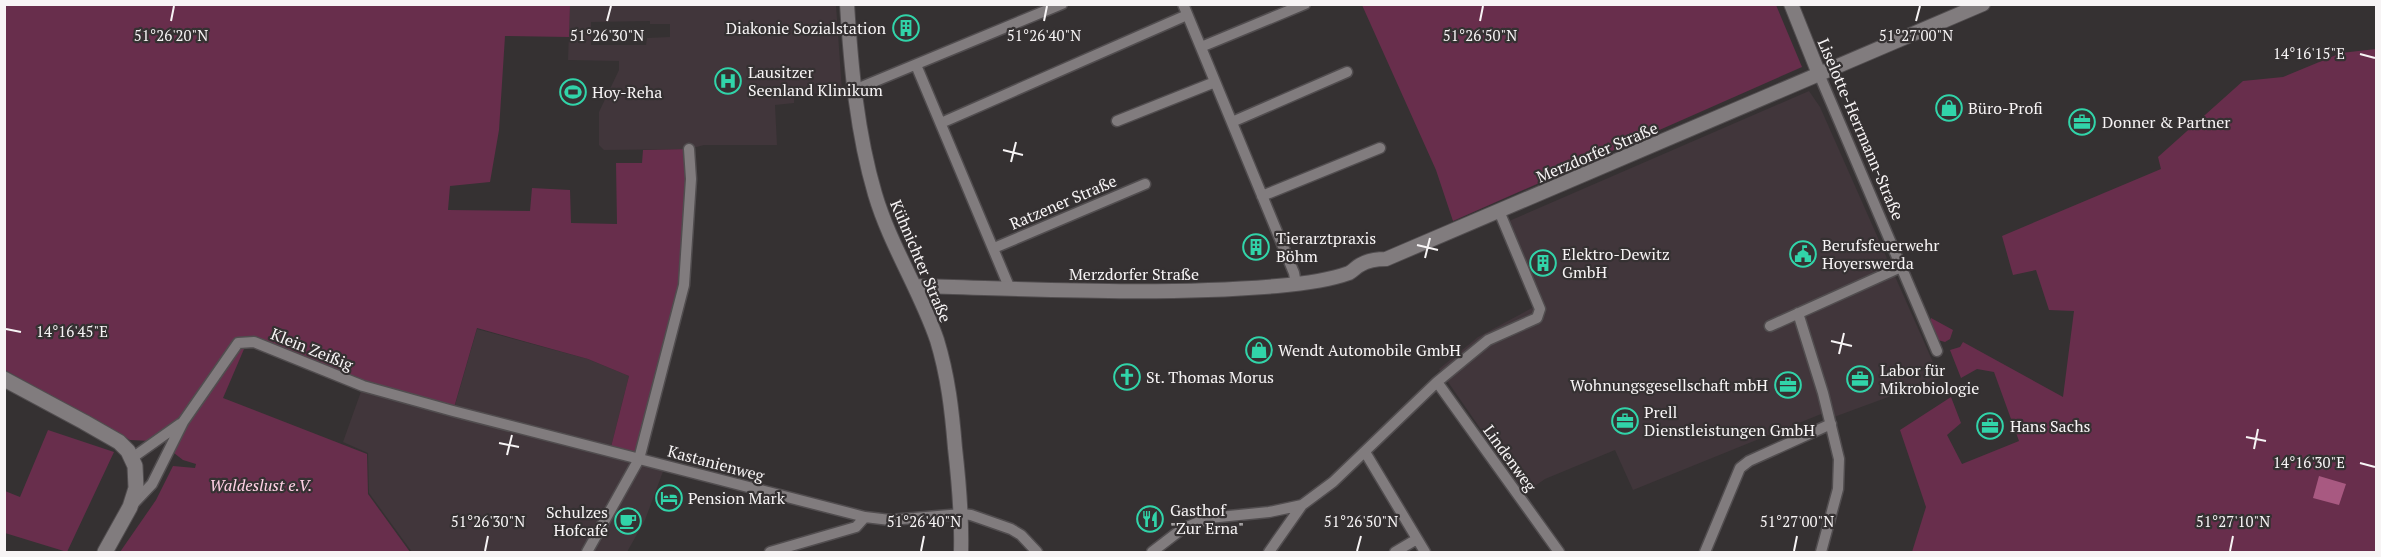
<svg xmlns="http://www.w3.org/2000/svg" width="2381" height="557" font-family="'PT Serif',serif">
	<rect width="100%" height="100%" fill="#353132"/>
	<path fill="#41363b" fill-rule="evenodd" d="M570 5H836L842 91 822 95 809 92 794 93V103L775 105 777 145H704L689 149 604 150 599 145V112L619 70V61L568 60ZM650 21V24H670V37L647 38 646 45H591V22Z
		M1809 91 1820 107 1940 378 1834 417 1831 410 1633 490 1615 450 1545 479 1525 493 1439 369 1478 337 1543 302 1509 221Z
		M477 329 588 359 629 376 610 451 665 466 645 520 627 552H412L369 493 368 453 343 442 363 386 453 412Z"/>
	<path fill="#682e4c" d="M5 5H570L569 37 505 36 499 130 490 182 450 186 448 210 530 211 532 188 570 190 571 223 617 224 616 163H642L643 150 689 149 687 249 639 458 610 451 629 376 588 359 477 328 453 411 247 342 223 398 367 454 368 494 410 552H120L156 500 173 466 195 468 196 464 183 460 174 453 183 422 151 441 130 440 5 370Z
		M1362 5H1776L1802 67 1453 221 1436 170Z
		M2376 49V552H1912L1926 507 1900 430 1951 397 1961 423 1947 435 1962 464 2019 441 1994 372 1977 369 1961 378 1950 350 1960 347 1963 342 2063 397 2074 311 2049 310 2036 270 2013 275 2002 236 2161 169 2158 157 2243 81 2283 77 2341 53Z
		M1931 318 1953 330 1950 339 1945 342 1938 340 1930 323Z
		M48 430 114 452 67 552 5 533V491L20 497Z"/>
	<path fill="#a85981" d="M2319 476 2346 484 2339 505 2313 498Z"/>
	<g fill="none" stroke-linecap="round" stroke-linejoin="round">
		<g stroke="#514d4f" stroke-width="13">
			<path id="minor" d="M1183 4 1294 273 1296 284
				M1201 47 1305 4
				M916 65 1010 289
				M1819 74 1937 351
				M854 90 1062 4
				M1117 121 1215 82
				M1232 122 1347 72
				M941 123 1187 15
				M1262 196 1380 148
				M994 248 1145 184
				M1798 313 1823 393 1839 459 1838 489 1821 552
				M1770 326 1901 267
				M1437 382 1559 552
				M1365 452 1425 552
				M132 458 180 424
				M134 503 152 484 183 422 238 343 254 342 363 386 453 411 865 517 890 520 962 514 971 515 1011 529 1021 535 1037 552
				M587 552 639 459 684 285 691 179 689 149
				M770 552 856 527 865 517
				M1152 552 1182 529 1209 518 1269 512 1302 505
				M1269 552 1302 505 1333 482 1437 382 1488 340 1537 318 1540 309 1499 211
				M1395 552 1417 539
				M1705 552 1740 468 1749 461 1831 424"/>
		</g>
		<g stroke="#514d4f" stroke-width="16">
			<path id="tertiary" d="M847 4C851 67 857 133 875 194 890 245 920 290 937 340 948 376 952 411 955 448 959 483 962 517 961 552
				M1791 4 1819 74
				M916 286C1036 289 1157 296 1277 286 1300 284 1327 281 1349 273 1353 271 1356 267 1360 265 1368 260 1377 259 1386 259L1983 4"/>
		</g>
		<g stroke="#514d4f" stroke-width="17">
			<path id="secondary" d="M4 379 84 422 119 442 128 451 135 466 136 488 130 507 105 552"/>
		</g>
		<use href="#minor" stroke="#817c7e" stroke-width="10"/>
		<use href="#tertiary" stroke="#817c7e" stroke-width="14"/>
		<use href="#secondary" stroke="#817c7e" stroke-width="15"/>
	</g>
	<path fill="none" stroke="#f7f4f5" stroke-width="2" d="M171 21 174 6M607 21 611 6M1044 21 1047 6M1480 21 1483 6M1916 21 1920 6M2360 54 2375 58M1003 150 1023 155M1011 162 1016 142M1417 245 1438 250M1425 258 1430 238M6 329 21 332M1831 341 1852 346M1839 354 1844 333M2246 437 2266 441M499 443 519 447M2254 449 2258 429M507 455 512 435M2360 463 2375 467M485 551 488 536M921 551 924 536M1357 551 1361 536M1794 551 1797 536M2230 551 2233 536"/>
	<defs>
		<g id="building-ring" transform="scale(1.35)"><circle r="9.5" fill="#353132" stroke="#31d4a9" stroke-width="1.5"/><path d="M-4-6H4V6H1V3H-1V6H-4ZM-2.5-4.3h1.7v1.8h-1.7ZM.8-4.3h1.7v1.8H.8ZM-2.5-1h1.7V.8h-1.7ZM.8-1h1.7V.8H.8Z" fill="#31d4a9"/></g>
		<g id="hospital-ring" transform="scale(1.35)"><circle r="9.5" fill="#353132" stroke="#31d4a9" stroke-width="1.5"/><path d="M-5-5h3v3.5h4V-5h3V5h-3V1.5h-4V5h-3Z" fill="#31d4a9"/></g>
		<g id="stadium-ring" transform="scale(1.35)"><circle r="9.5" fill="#353132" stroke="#31d4a9" stroke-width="1.5"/><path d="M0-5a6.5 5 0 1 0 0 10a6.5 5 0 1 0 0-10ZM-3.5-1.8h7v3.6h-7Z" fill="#31d4a9"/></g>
		<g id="shop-ring" transform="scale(1.35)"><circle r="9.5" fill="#353132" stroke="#31d4a9" stroke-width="1.5"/><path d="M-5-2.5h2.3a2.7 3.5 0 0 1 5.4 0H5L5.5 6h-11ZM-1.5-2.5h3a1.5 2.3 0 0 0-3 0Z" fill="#31d4a9"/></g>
		<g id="office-ring" transform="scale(1.35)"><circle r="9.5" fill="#353132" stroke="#31d4a9" stroke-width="1.5"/><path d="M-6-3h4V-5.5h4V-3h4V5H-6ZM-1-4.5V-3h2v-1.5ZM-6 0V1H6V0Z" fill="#31d4a9"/></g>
		<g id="civic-ring" transform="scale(1.35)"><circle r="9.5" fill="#353132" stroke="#31d4a9" stroke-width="1.5"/><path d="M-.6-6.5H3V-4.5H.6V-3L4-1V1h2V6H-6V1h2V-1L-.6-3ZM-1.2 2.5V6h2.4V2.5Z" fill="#31d4a9"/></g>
		<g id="church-ring" transform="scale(1.35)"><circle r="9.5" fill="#353132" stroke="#31d4a9" stroke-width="1.5"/><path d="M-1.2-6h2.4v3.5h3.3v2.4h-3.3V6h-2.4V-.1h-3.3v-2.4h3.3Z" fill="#31d4a9"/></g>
		<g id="hotel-ring" transform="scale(1.35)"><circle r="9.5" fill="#353132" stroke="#31d4a9" stroke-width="1.5"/><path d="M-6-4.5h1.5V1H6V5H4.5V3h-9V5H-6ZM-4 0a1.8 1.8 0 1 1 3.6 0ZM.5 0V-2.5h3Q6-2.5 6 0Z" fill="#31d4a9"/></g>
		<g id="restaurant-ring" transform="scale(1.35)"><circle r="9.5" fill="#353132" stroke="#31d4a9" stroke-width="1.5"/><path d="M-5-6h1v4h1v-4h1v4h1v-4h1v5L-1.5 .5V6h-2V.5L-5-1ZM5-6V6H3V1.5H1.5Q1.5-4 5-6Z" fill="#31d4a9"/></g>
		<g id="cafe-ring" transform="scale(1.35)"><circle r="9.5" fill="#353132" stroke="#31d4a9" stroke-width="1.5"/><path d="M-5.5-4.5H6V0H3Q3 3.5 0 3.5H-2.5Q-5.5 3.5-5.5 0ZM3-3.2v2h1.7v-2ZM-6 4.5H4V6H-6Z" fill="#31d4a9"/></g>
	</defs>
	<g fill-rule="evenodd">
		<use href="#building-ring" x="906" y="28"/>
		<use href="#hospital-ring" x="728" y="81"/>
		<use href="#stadium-ring" x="573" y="92"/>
		<use href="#shop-ring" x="1949" y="108"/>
		<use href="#office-ring" x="2082" y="122"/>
		<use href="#building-ring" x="1256" y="247"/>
		<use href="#civic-ring" x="1803" y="254"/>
		<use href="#building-ring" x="1543" y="263"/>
		<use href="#shop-ring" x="1259" y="350"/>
		<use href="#church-ring" x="1127" y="377"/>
		<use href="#office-ring" x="1860" y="379"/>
		<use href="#office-ring" x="1788" y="385"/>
		<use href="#office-ring" x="1625" y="421"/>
		<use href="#office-ring" x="1990" y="426"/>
		<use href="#hotel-ring" x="669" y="498"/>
		<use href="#restaurant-ring" x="1150" y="519"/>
		<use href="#cafe-ring" x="628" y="521"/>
	</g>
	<g text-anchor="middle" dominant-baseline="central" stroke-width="4.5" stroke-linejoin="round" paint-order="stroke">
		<g font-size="16" fill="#f7f4f5" stroke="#353132" text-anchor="start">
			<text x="886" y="28" text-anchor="end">Diakonie Sozialstation</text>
			<text x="748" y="72">Lausitzer<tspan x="748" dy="18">Seenland Klinikum</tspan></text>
			<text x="592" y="92">Hoy-Reha</text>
			<text x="1968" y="108">Büro-Profi</text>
			<text x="2102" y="122">Donner &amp; Partner</text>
			<text x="1276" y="238">Tierarztpraxis<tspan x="1276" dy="18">Böhm</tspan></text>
			<text x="1822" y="245">Berufsfeuerwehr<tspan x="1822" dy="18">Hoyerswerda</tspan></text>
			<text x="1562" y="254">Elektro-Dewitz<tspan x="1562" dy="18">GmbH</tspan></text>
			<text x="1278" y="350">Wendt Automobile GmbH</text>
			<text x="1880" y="370">Labor für<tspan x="1880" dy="18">Mikrobiologie</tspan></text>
			<text x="1146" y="377">St. Thomas Morus</text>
			<text x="1768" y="385" text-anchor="end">Wohnungsgesellschaft mbH</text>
			<text x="1644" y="412">Prell<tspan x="1644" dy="18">Dienstleistungen GmbH</tspan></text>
			<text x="2010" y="426">Hans Sachs</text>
			<text x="688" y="498">Pension Mark</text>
			<text x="1170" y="510">Gasthof<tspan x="1170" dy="18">"Zur Erna"</tspan></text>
			<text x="608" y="512" text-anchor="end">Schulzes<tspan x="608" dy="18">Hofcafé</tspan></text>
		</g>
		<g font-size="16" fill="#f7f4f5" stroke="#353132">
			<text transform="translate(1861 129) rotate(67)">Liselotte-Herrmann-Straße</text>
			<text transform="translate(1597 152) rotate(-23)">Merzdorfer Straße</text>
			<text transform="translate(1063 202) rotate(-23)">Ratzener Straße</text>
			<text transform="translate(921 261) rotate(67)">Kühnichter Straße</text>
			<text x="1134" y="274">Merzdorfer Straße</text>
			<text transform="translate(312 349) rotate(22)">Klein Zeißig</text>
			<text transform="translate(1510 458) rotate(54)">Lindenweg</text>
			<text transform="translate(716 463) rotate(15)">Kastanienweg</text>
		</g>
		<g font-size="16" font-style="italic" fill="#ffd1e5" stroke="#353132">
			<text x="261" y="485">Waldeslust e.V.</text>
		</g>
	</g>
	<g font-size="15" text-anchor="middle" fill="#f7f4f5" stroke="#353132" stroke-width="4.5" stroke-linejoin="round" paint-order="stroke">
		<text x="171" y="41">51°26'20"N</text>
		<text x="607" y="41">51°26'30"N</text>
		<text x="1044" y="41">51°26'40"N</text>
		<text x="1480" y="41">51°26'50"N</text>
		<text x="1916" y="41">51°27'00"N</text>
		<text x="2309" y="59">14°16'15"E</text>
		<text x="72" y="337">14°16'45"E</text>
		<text x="2309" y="468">14°16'30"E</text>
		<text x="488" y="527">51°26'30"N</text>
		<text x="924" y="527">51°26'40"N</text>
		<text x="1361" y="527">51°26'50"N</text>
		<text x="1797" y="527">51°27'00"N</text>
		<text x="2233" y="527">51°27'10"N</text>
	</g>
	<rect width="2381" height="557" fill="none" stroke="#f7f4f5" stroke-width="12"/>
</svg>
